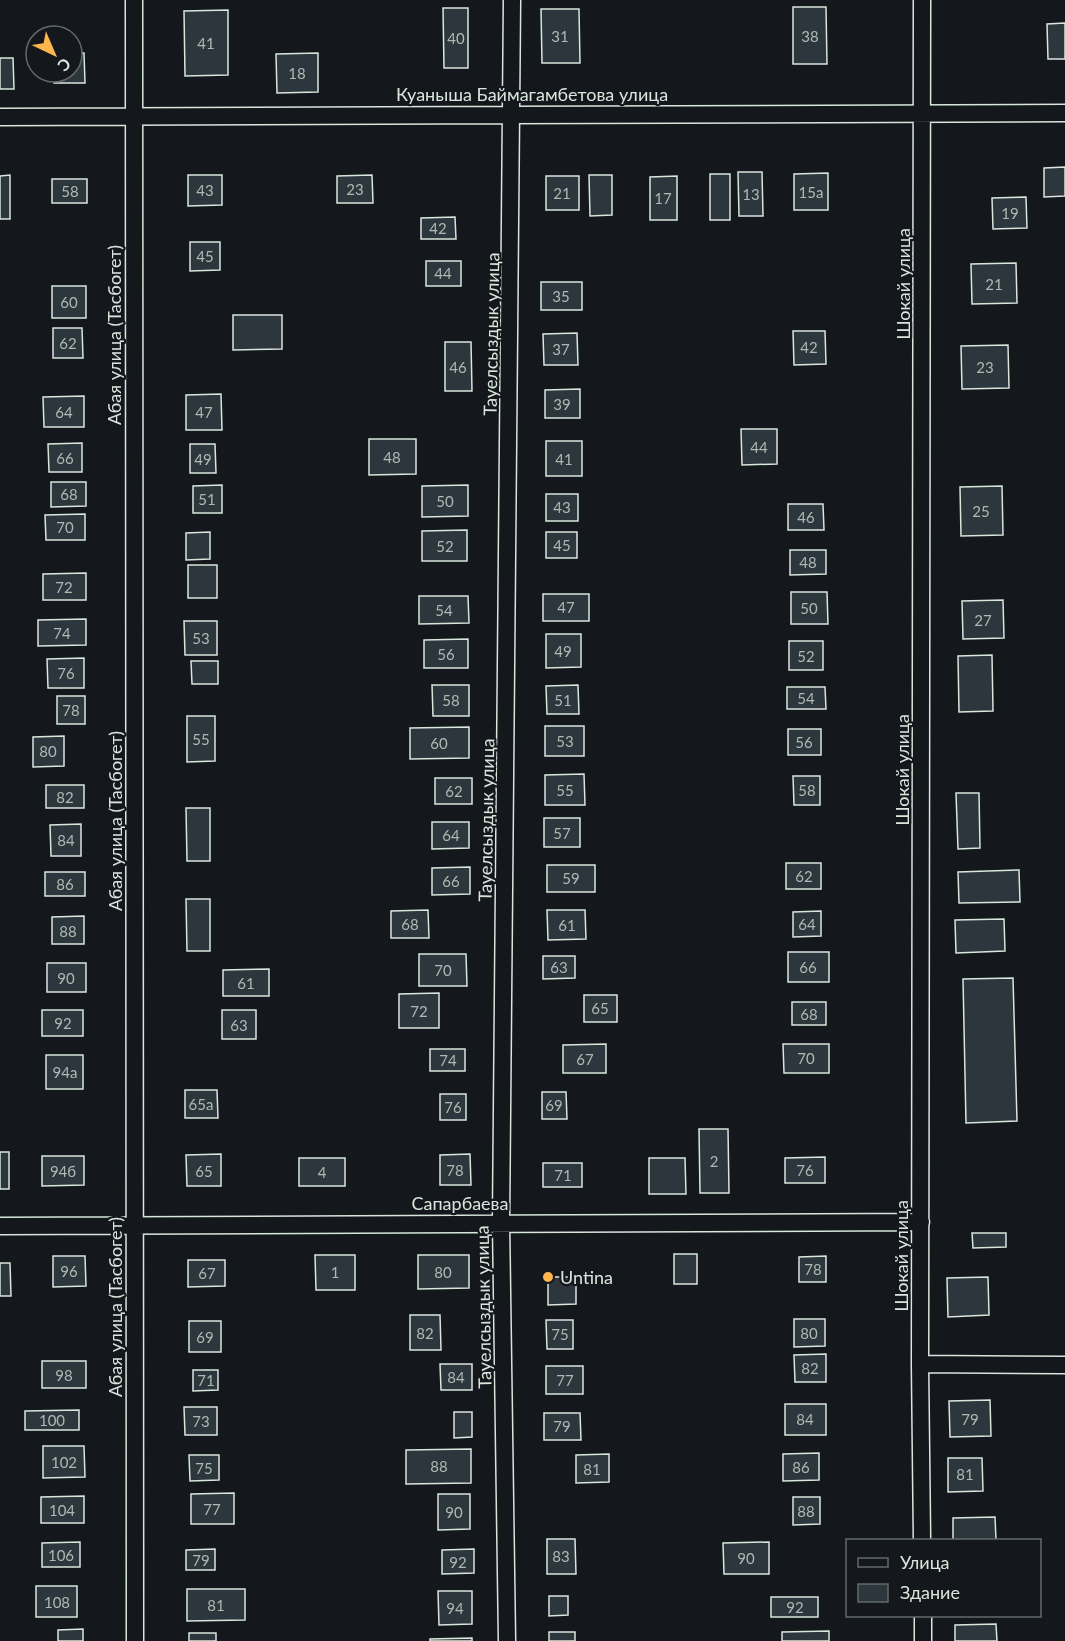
<svg xmlns="http://www.w3.org/2000/svg" width="1065" height="1641" font-family="Lato,sans-serif">
	<rect width="100%" height="100%" fill="#14181c"/>
	<path fill="#2c363c" stroke="#d8e6dc" stroke-width="1.5" d="M793 7H826L827 64H793Z
		M443 8H468V68H444Z
		M541 9H579L580 63H542Z
		M228 10V75L185 76 184 11Z
		M1065 23V59H1048L1047 24Z
		M72 53H84L85 83H54V72H72Z
		M318 53V92L277 93 276 54Z
		M0 58H13L14 89H0Z
		M1065 167V196L1044 197V168Z
		M738 172H762L763 216H739Z
		M828 173V210H794V174Z
		M710 174H730V220H710Z
		M10 175V219H0V176Z
		M188 175H222V205L188 206Z
		M372 175 373 203H337V176Z
		M589 175H612V215L590 216Z
		M546 176H579V210H546Z
		M677 176V220H650V177Z
		M52 179H87V203H52Z
		M1026 197 1027 228 993 229 992 198Z
		M455 217 456 239H421V218Z
		M190 242H220V270L190 271Z
		M426 261H461V286H426Z
		M1016 263 1017 303 972 304 971 264Z
		M541 282H582V310H541Z
		M52 286H86V318H52Z
		M233 315H282V349L233 350Z
		M53 328H82L83 358H53Z
		M793 331H825L826 364 794 365Z
		M577 333 578 365H544L543 334Z
		M445 342H471L472 391H445Z
		M1008 345 1009 388 962 389 961 346Z
		M580 389V418H545V390Z
		M221 394 222 430H186V395Z
		M84 396V427H44L43 397Z
		M741 429H777V464L742 465Z
		M369 439H416V474L369 475Z
		M546 441H582V476H546Z
		M82 443V472H49L48 444Z
		M190 444H215L216 473H190Z
		M51 482H86V506L51 507Z
		M222 485V513H193V486Z
		M468 485V516L422 517V486Z
		M1002 486 1003 535 961 536 960 487Z
		M546 494H578V521H546Z
		M788 504H823L824 530H788Z
		M85 514V540H46L45 515Z
		M467 530V561H422V531Z
		M210 532V559L186 560V533Z
		M546 532H577V558H546Z
		M790 550H826V574L790 575Z
		M188 565H217V598H188Z
		M86 573V600H43V574Z
		M791 592H827L828 624H791Z
		M543 594H589V621H543Z
		M419 596H468L469 623 419 624Z
		M1003 600 1004 638 963 639 962 601Z
		M86 619V645L38 646V620Z
		M184 621H217V655H185Z
		M546 634H581V667L546 668Z
		M468 639V668H424V640Z
		M789 641H823V670H789Z
		M992 655 993 711 959 712 958 656Z
		M84 658V688H48L47 659Z
		M191 661H218V684H192Z
		M432 685H469V716H433Z
		M578 685 579 714H547L546 686Z
		M787 687H825L826 709H787Z
		M57 696H85V724H57Z
		M187 716H215V761L187 762Z
		M545 726H584V756H545Z
		M469 727V758L410 759V728Z
		M788 729H821V755H788Z
		M64 736V766L33 767V737Z
		M584 774 585 805H545V775Z
		M793 776H820V805H794Z
		M435 778H472V804H435Z
		M46 785H84V808H46Z
		M956 793H979L980 848 958 849Z
		M186 808H210V861H187Z
		M544 818H580V847H544Z
		M432 822H469V848L432 849Z
		M81 824V856H51L50 825Z
		M786 863H821V889H786Z
		M547 865H595V892H547Z
		M470 867V894L432 895V868Z
		M1019 870 1020 902 959 903 958 872Z
		M45 872H85V896H45Z
		M186 899H210V951H187Z
		M428 910 429 938H391V911Z
		M547 910H585L586 939 548 940Z
		M821 911V936L793 937V912Z
		M84 916V944H52V917Z
		M1004 919 1005 951 956 953 955 920Z
		M788 952H829V982H788Z
		M419 954H466L467 986H419Z
		M543 956H575V978L543 979Z
		M47 963H86V992H47Z
		M269 969V996H223V970Z
		M1013 978 1017 1121 966 1123 963 979Z
		M439 993V1028H399V994Z
		M584 995H617V1022H584Z
		M792 1002H826V1025H792Z
		M42 1010H83V1036H42Z
		M222 1010H256V1039H222Z
		M606 1044V1073H563V1045Z
		M783 1044H829V1073H784Z
		M430 1049H465V1071H430Z
		M46 1055H83V1089H46Z
		M185 1090H217L218 1118H185Z
		M542 1092H566L567 1119H542Z
		M440 1094H466V1120H440Z
		M699 1129H728L729 1193H700Z
		M0 1152H9V1189H0Z
		M221 1154V1186H187L186 1155Z
		M470 1154 471 1185H440V1155Z
		M42 1156H84V1185L42 1186Z
		M825 1157V1183H785V1158Z
		M299 1158H345V1186H299Z
		M649 1158H685L686 1194H649Z
		M543 1163H582V1187H543Z
		M972 1233H1006V1247L973 1248Z
		M674 1254H697V1284H674Z
		M315 1255H355V1290H316Z
		M418 1255H469V1288L418 1289Z
		M53 1256H85L86 1286 53 1287Z
		M826 1256V1282H799V1257Z
		M188 1260H225V1286L188 1287Z
		M0 1263H10L11 1296H0Z
		M548 1277H576V1304L548 1305Z
		M988 1277 989 1315 948 1317 947 1278Z
		M410 1315H440L441 1350H410Z
		M794 1319H825V1346L794 1347Z
		M546 1320H573V1349H547Z
		M189 1321H221V1352H189Z
		M826 1354V1382H795L794 1355Z
		M42 1361H86V1388H42Z
		M440 1364H472V1390H441Z
		M546 1366H583V1394H546Z
		M193 1370H218V1390L193 1391Z
		M990 1400 991 1436 950 1437 949 1401Z
		M785 1404H826V1435H785Z
		M184 1407H217V1435H185Z
		M79 1410V1430H25V1411Z
		M454 1412H472V1437L454 1438Z
		M544 1413H580L581 1440H544Z
		M43 1446H84L85 1477 43 1478Z
		M471 1449V1483L406 1484V1450Z
		M819 1453V1480L783 1481V1454Z
		M609 1454V1482L576 1483V1455Z
		M189 1455H219V1480L190 1481Z
		M948 1458H982L983 1491 948 1492Z
		M234 1493V1524H191V1494Z
		M438 1494H470V1529L438 1530Z
		M84 1496V1523H41V1497Z
		M793 1497H820V1524L793 1525Z
		M995 1517 996 1540H953V1518Z
		M547 1539H575L576 1574H547Z
		M80 1542V1567H42V1543Z
		M769 1542V1574H724L723 1543Z
		M215 1549V1570H186V1550Z
		M474 1549V1573L442 1574V1550Z
		M36 1586H77V1617H36Z
		M187 1589H245V1620L187 1621Z
		M438 1591H472V1624L439 1625Z
		M549 1596H568V1615L549 1616Z
		M771 1597H818V1617H771Z
		M996 1624 997 1641H955V1625Z
		M83 1629V1641H58V1630Z
		M829 1631V1641H782V1632Z
		M549 1632H575V1641H549Z
		M189 1633H216V1641H189Z
		M472 1638V1641H430V1639Z"/>
	<g fill="none" stroke-linecap="round" stroke-linejoin="round">
		<g stroke="#d8e6dc" stroke-width="19">
			<path id="street" d="M134 0 135 1641
				M0 117 1065 113
				M0 1226 921 1222
				M920 1364 1065 1365
				M922 1540 920 1364 922 0
				M923 1616V1641
				M507 1641 501 1222 512 0"/>
		</g>
		<use href="#street" stroke="#14181c" stroke-width="16"/>
	</g>
	<circle fill="#ffb74d" stroke="#14181c" stroke-width="2" cx="548" cy="1277" r="6"/>
	<g text-anchor="middle" dominant-baseline="central" stroke-width="4.5" stroke-linejoin="round" paint-order="stroke">
		<g font-size="15" fill="#adbab4">
			<text x="560" y="36">31</text>
			<text x="810" y="36">38</text>
			<text x="456" y="38">40</text>
			<text x="206" y="43">41</text>
			<text x="297" y="73">18</text>
			<text x="355" y="189">23</text>
			<text x="205" y="190">43</text>
			<text x="70" y="191">58</text>
			<text x="811" y="192">15а</text>
			<text x="562" y="193">21</text>
			<text x="751" y="194">13</text>
			<text x="663" y="198">17</text>
			<text x="1010" y="213">19</text>
			<text x="438" y="228">42</text>
			<text x="205" y="256">45</text>
			<text x="443" y="273">44</text>
			<text x="994" y="284">21</text>
			<text x="561" y="296">35</text>
			<text x="69" y="302">60</text>
			<text x="68" y="343">62</text>
			<text x="809" y="347">42</text>
			<text x="561" y="349">37</text>
			<text x="458" y="367">46</text>
			<text x="985" y="367">23</text>
			<text x="562" y="404">39</text>
			<text x="64" y="412">64</text>
			<text x="204" y="412">47</text>
			<text x="759" y="447">44</text>
			<text x="392" y="457">48</text>
			<text x="65" y="458">66</text>
			<text x="203" y="459">49</text>
			<text x="564" y="459">41</text>
			<text x="69" y="494">68</text>
			<text x="207" y="499">51</text>
			<text x="445" y="501">50</text>
			<text x="562" y="507">43</text>
			<text x="981" y="511">25</text>
			<text x="806" y="517">46</text>
			<text x="65" y="527">70</text>
			<text x="562" y="545">45</text>
			<text x="445" y="546">52</text>
			<text x="808" y="562">48</text>
			<text x="64" y="587">72</text>
			<text x="566" y="607">47</text>
			<text x="809" y="608">50</text>
			<text x="444" y="610">54</text>
			<text x="983" y="620">27</text>
			<text x="62" y="633">74</text>
			<text x="201" y="638">53</text>
			<text x="563" y="651">49</text>
			<text x="446" y="654">56</text>
			<text x="806" y="656">52</text>
			<text x="66" y="673">76</text>
			<text x="806" y="698">54</text>
			<text x="451" y="700">58</text>
			<text x="563" y="700">51</text>
			<text x="71" y="710">78</text>
			<text x="201" y="739">55</text>
			<text x="565" y="741">53</text>
			<text x="804" y="742">56</text>
			<text x="439" y="743">60</text>
			<text x="48" y="751">80</text>
			<text x="565" y="790">55</text>
			<text x="807" y="790">58</text>
			<text x="454" y="791">62</text>
			<text x="65" y="797">82</text>
			<text x="562" y="833">57</text>
			<text x="451" y="835">64</text>
			<text x="66" y="840">84</text>
			<text x="804" y="876">62</text>
			<text x="571" y="878">59</text>
			<text x="451" y="881">66</text>
			<text x="65" y="884">86</text>
			<text x="410" y="924">68</text>
			<text x="807" y="924">64</text>
			<text x="567" y="925">61</text>
			<text x="68" y="931">88</text>
			<text x="559" y="967">63</text>
			<text x="808" y="967">66</text>
			<text x="443" y="970">70</text>
			<text x="66" y="978">90</text>
			<text x="246" y="983">61</text>
			<text x="600" y="1008">65</text>
			<text x="419" y="1011">72</text>
			<text x="809" y="1014">68</text>
			<text x="63" y="1023">92</text>
			<text x="239" y="1025">63</text>
			<text x="806" y="1058">70</text>
			<text x="585" y="1059">67</text>
			<text x="448" y="1060">74</text>
			<text x="65" y="1072">94а</text>
			<text x="201" y="1104">65а</text>
			<text x="554" y="1105">69</text>
			<text x="453" y="1107">76</text>
			<text x="714" y="1161">2</text>
			<text x="455" y="1170">78</text>
			<text x="805" y="1170">76</text>
			<text x="63" y="1171">94б</text>
			<text x="204" y="1171">65</text>
			<text x="322" y="1172">4</text>
			<text x="563" y="1175">71</text>
			<text x="813" y="1269">78</text>
			<text x="69" y="1271">96</text>
			<text x="335" y="1272">1</text>
			<text x="443" y="1272">80</text>
			<text x="207" y="1273">67</text>
			<text x="425" y="1333">82</text>
			<text x="809" y="1333">80</text>
			<text x="560" y="1334">75</text>
			<text x="205" y="1337">69</text>
			<text x="810" y="1368">82</text>
			<text x="64" y="1375">98</text>
			<text x="456" y="1377">84</text>
			<text x="206" y="1380">71</text>
			<text x="565" y="1380">77</text>
			<text x="805" y="1419">84</text>
			<text x="970" y="1419">79</text>
			<text x="52" y="1420">100</text>
			<text x="201" y="1421">73</text>
			<text x="562" y="1426">79</text>
			<text x="64" y="1462">102</text>
			<text x="439" y="1466">88</text>
			<text x="801" y="1467">86</text>
			<text x="204" y="1468">75</text>
			<text x="592" y="1469">81</text>
			<text x="965" y="1474">81</text>
			<text x="212" y="1509">77</text>
			<text x="62" y="1510">104</text>
			<text x="806" y="1511">88</text>
			<text x="454" y="1512">90</text>
			<text x="61" y="1555">106</text>
			<text x="561" y="1556">83</text>
			<text x="746" y="1558">90</text>
			<text x="201" y="1560">79</text>
			<text x="458" y="1562">92</text>
			<text x="57" y="1602">108</text>
			<text x="216" y="1605">81</text>
			<text x="795" y="1607">92</text>
			<text x="455" y="1608">94</text>
		</g>
		<g font-size="18" fill="#d8e6dc" stroke="#14181c">
			<text x="532" y="94">Куаныша Баймагамбетова улица</text>
			<text transform="translate(903 284) rotate(-90)">Шокай улица</text>
			<text transform="translate(491 334) rotate(-89)">Тауелсыздык улица</text>
			<text transform="translate(114 335) rotate(-90)">Абая улица (Тасбогет)</text>
			<text transform="translate(902 770) rotate(-90)">Шокай улица</text>
			<text transform="translate(486 820) rotate(-89)">Тауелсыздык улица</text>
			<text transform="translate(115 821) rotate(-90)">Абая улица (Тасбогет)</text>
			<text x="460" y="1203">Сапарбаева</text>
			<text transform="translate(901 1256) rotate(-90)">Шокай улица</text>
			<text transform="translate(115 1307) rotate(-90)">Абая улица (Тасбогет)</text>
			<text transform="translate(483 1307) rotate(-91)">Тауелсыздык улица</text>
		</g>
		<g font-size="18" fill="#d8e6dc" stroke="#14181c" text-anchor="start">
			<text x="560" y="1277">Untina</text>
		</g>
	</g>
	<rect x="846" y="1539" width="195" height="78" fill="#14181c" stroke="#626a69" stroke-width="1.5"/>
	<rect x="858" y="1558" width="30" height="9" fill="#14181c" stroke="#626a69" stroke-width="1.5"/>
	<text x="900" y="1569" font-size="18" fill="#d8e6dc">Улица</text>
	<rect x="858" y="1584" width="30" height="18" fill="#2c363c" stroke="#626a69" stroke-width="1.5"/>
	<text x="900" y="1599" font-size="18" fill="#d8e6dc">Здание</text>
	<g transform="translate(54 54) rotate(136)"><circle r="28" fill="#14181c" stroke="#626a69" stroke-width="1.5"/>
	<path d="M0-4.5L10 22L0 15L-10 22Z" fill="#ffb74d"/>
	<text y="-9" font-size="16" font-weight="bold" text-anchor="middle" fill="#d8e6dc">С</text>
	</g>
</svg>
